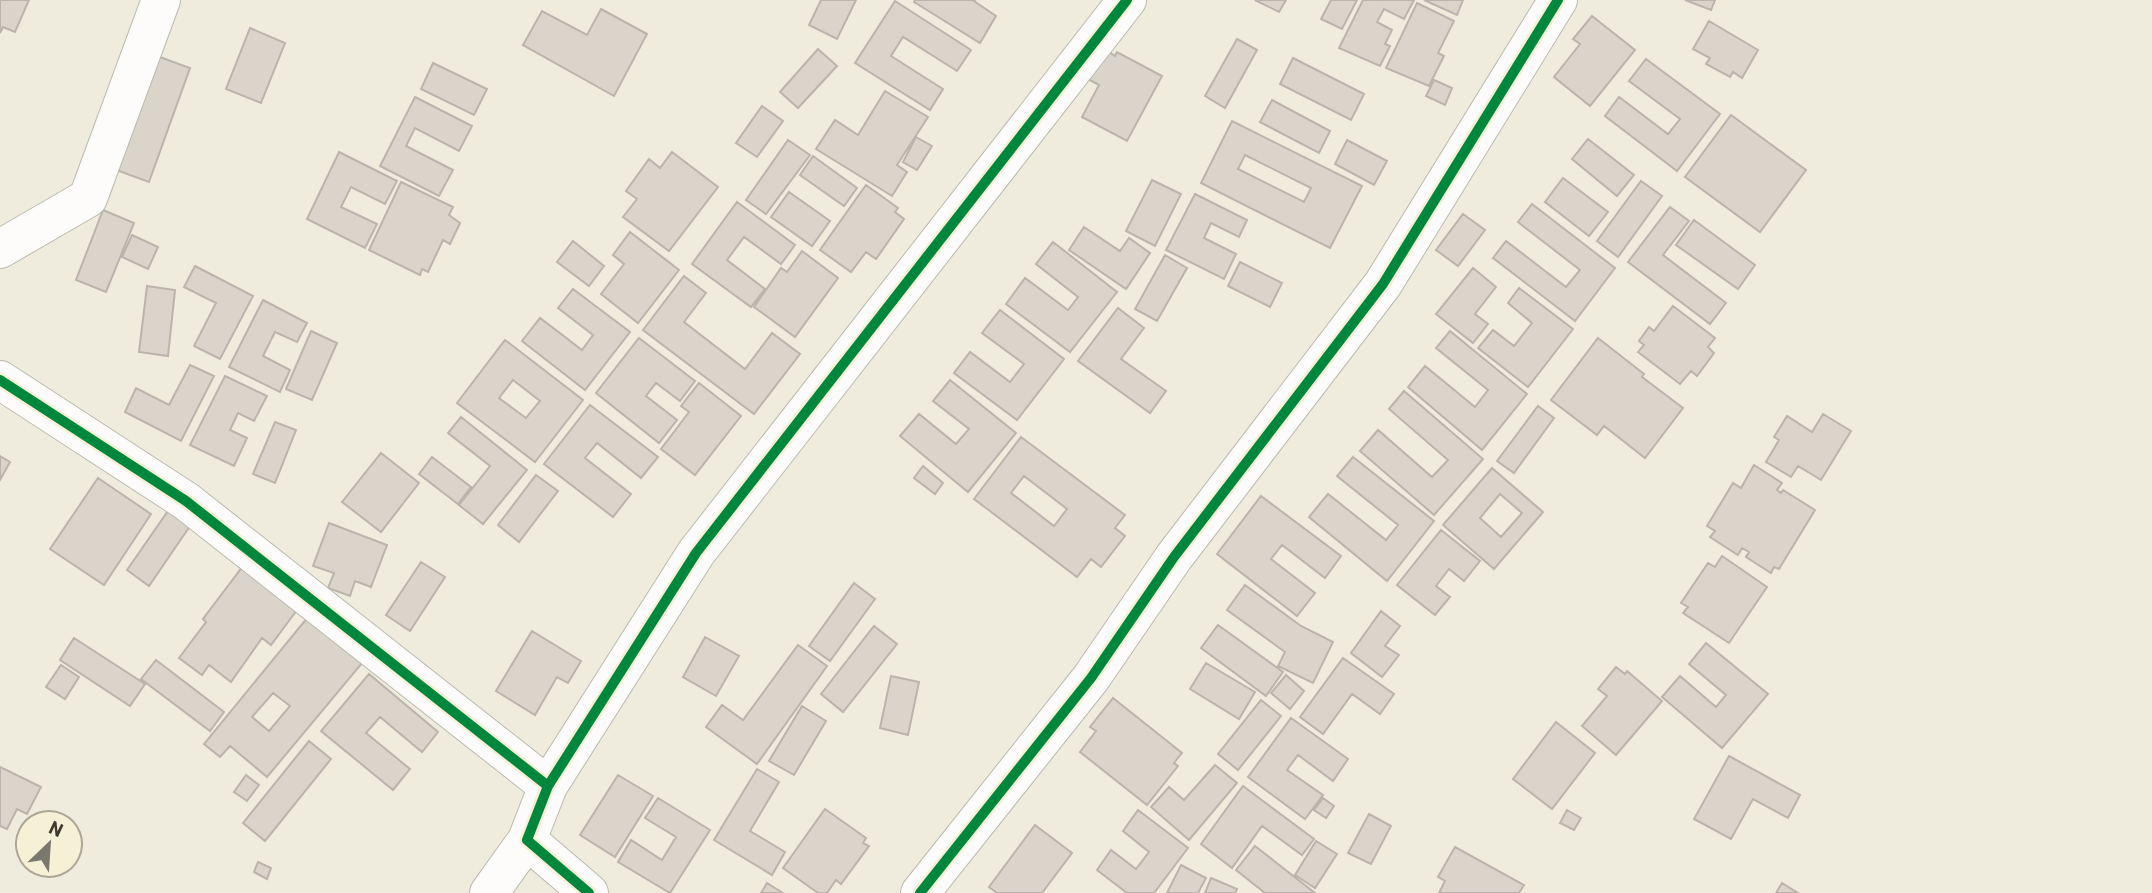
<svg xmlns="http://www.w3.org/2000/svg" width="2152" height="893" font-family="Barlow,sans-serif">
	<rect width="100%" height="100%" fill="#efecde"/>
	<path fill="#dad4cb" stroke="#bbb4ac" stroke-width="2" fill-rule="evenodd" d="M0 0H29L15 32 3 27 0 33Z
		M821 0H856L837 39 809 25Z
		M915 0H975L974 1 996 16 980 43 914 2Z
		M1255 0H1286L1279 12Z
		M1331 0H1357L1342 29 1321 19Z
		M1363 0H1414L1404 19 1384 9 1377 22 1392 30 1385 44 1390 46 1380 66 1339 48Z
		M1424 0H1463L1457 15Z
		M1685 0H1715L1711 10Z
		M895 1 971 50 957 71 903 37 891 56 943 89 930 110 855 63Z
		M1417 3 1454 21 1438 53 1444 56 1429 86 1386 68Z
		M601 9 647 34 614 96 523 45 542 11 587 35Z
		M1592 16 1635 50 1590 106 1554 77 1580 44 1573 39Z
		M1709 21 1758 50 1742 78 1733 72 1730 77 1706 64 1710 58 1693 49Z
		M250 28 285 43 261 103 226 89Z
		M1237 39 1257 50 1225 108 1205 96Z
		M818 49 837 66 798 108 780 92Z
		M1105 49 1115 56 1117 52 1162 76 1127 141 1082 117 1099 85 1088 79Z
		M157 56 190 68 149 182 116 170Z
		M1293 58 1364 94 1351 120 1280 84Z
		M1646 59 1720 114 1677 171 1605 116 1619 97 1668 134 1680 119 1629 81Z
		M433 63 487 89 474 115 421 89Z
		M1434 80 1452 88 1445 105 1426 96Z
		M885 91 928 117 897 165 907 172 892 196 816 149 835 120 858 135Z
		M415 97 472 126 459 151 415 128 406 146 453 170 439 196 380 166Z
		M1272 100 1330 131 1319 153 1260 122Z
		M762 106 783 121 757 157 736 143Z
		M1731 115 1806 170 1760 232 1685 177Z
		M1232 121 1362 186 1330 248 1201 183ZM1245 155 1311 188 1304 202 1238 169Z
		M916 137 932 146 917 170 903 162Z
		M1588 139 1634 175 1617 196 1572 159Z
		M788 140 810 155 766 214 746 200Z
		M1347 140 1387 161 1374 185 1335 164Z
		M339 152 397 181 385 204 351 187 341 207 377 224 365 248 307 219Z
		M672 152 718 187 669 251 623 217 637 199 626 191 649 159 660 168Z
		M813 156 857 188 844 206 800 175Z
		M1563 178 1608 212 1589 236 1545 202Z
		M1152 180 1181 194 1155 246 1126 231Z
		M1641 181 1662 196 1618 257 1597 241Z
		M401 182 453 207 449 215 460 223 450 244 443 240 428 272 422 269 420 275 369 250Z
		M866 185 898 208 895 212 904 219 876 259 866 252 851 272 820 250Z
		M789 192 830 221 812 246 771 217Z
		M1195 194 1247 220 1239 237 1211 223 1204 238 1236 254 1224 279 1166 250Z
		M737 202 795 245 781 264 744 237 727 260 765 289 751 307 692 264Z
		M1532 204 1615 268 1575 321 1493 258 1506 241 1566 287 1580 270 1518 222Z
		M1670 207 1689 221 1663 255 1726 303 1710 324 1628 262Z
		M103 210 134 223 106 292 76 280Z
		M1463 214 1485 230 1458 266 1436 250Z
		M1694 220 1755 265 1738 289 1676 245Z
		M1084 227 1120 251 1129 238 1150 253 1126 289 1069 250Z
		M630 232 679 270 638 323 601 294 624 264 613 255Z
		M132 235 158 247 148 269 122 257Z
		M573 241 604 266 589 286 557 262Z
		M1053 242 1117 292 1070 352 1006 304 1025 278 1068 310 1078 297 1036 264Z
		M802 251 838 278 795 337 754 307 781 268 787 272Z
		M1165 255 1187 268 1157 321 1135 309Z
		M1240 262 1282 283 1270 307 1228 286Z
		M195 266 253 296 220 359 194 346 216 303 184 287Z
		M1473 268 1496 287 1475 314 1488 324 1473 343 1436 314Z
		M684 276 706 293 684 322 745 369 772 333 800 354 754 414 643 330Z
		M147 286 175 290 168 356 139 352Z
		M1519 288 1573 329 1528 387 1478 348 1493 330 1514 346 1532 323 1508 303Z
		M573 289 630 332 585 390 522 341 540 318 582 350 593 335 558 308Z
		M263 300 307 323 297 342 275 332 263 356 290 370 280 392 229 367Z
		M1673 306 1715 338 1708 347 1714 353 1697 376 1691 371 1680 384 1638 352 1644 345 1639 341 1649 327 1654 331Z
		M1118 308 1144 328 1121 359 1166 391 1150 413 1078 361Z
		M1000 310 1064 359 1017 420 954 373 970 352 1010 382 1024 364 982 333Z
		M311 331 337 343 312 400 286 389Z
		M1450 331 1527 394 1482 450 1408 387 1425 366 1475 407 1488 390 1436 348Z
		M639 338 695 381 680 401 656 383 646 396 677 420 659 443 596 393Z
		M1598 338 1644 374 1642 377 1683 408 1645 458 1604 426 1597 435 1551 400Z
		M505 340 583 400 535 462 457 403ZM513 380 540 401 526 418 499 398Z
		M190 365 214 376 181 441 125 412 136 388 169 405Z
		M225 376 267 396 254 421 238 413 230 430 247 438 234 466 190 445Z
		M950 380 1016 433 968 492 900 436 919 414 956 444 969 429 933 401Z
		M699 383 741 416 695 475 661 449 689 412 681 406Z
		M1404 391 1483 459 1434 515 1360 451 1378 430 1432 477 1448 460 1389 409Z
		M590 405 658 457 641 478 597 443 585 458 631 494 613 517 544 464Z
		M1538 406 1554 418 1514 473 1497 461Z
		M1823 414 1851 431 1821 480 1798 466 1791 477 1766 462 1779 440 1774 437 1787 416 1812 432Z
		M461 417 527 470 483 524 459 505 490 466 448 433Z
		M275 422 296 430 275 483 253 474Z
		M1021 437 1125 515 1115 528 1125 536 1101 567 1091 559 1077 577 974 499ZM1024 476 1067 509 1054 526 1011 493Z
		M381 453 419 483 381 532 342 502Z
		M0 456 10 462 0 480Z
		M432 457 471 487 458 504 419 474Z
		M1353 457 1434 521 1387 581 1309 517 1328 494 1386 540 1398 525 1337 476Z
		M1754 465 1782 483 1777 490 1781 493 1783 490 1815 510 1779 569 1774 567 1771 573 1746 557 1749 552 1742 548 1738 555 1710 537 1715 531 1707 526 1733 483 1741 488Z
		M923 466 943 483 935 494 914 478Z
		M1492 468 1543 512 1494 569 1443 525ZM1500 494 1522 513 1501 537 1480 518Z
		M536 475 558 491 519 542 498 525Z
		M98 478 151 514 104 585 50 549Z
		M1261 496 1341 556 1325 578 1282 545 1271 559 1315 593 1297 616 1217 554Z
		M168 511 190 526 149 586 127 570Z
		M329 523 387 545 371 587 355 581 350 596 328 588 334 573 313 566Z
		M1441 530 1480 561 1464 581 1449 569 1436 586 1450 597 1435 615 1397 585Z
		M1722 556 1767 587 1729 643 1683 613 1688 607 1681 603 1708 563 1715 567Z
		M421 562 445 577 410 631 386 615Z
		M243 566 297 610 271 645 262 638 231 682 209 665 202 675 179 658 206 622 203 619Z
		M854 583 875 599 830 661 809 646Z
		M1245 585 1301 626 1333 642 1313 683 1278 666 1285 652 1227 610Z
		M1381 611 1400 626 1385 646 1399 655 1382 677 1351 653Z
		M308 617 363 662 267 777 230 746 220 757 204 744ZM273 693 290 706 269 731 252 717Z
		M1218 625 1283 672 1266 696 1201 648Z
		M874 626 897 644 843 712 821 694Z
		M532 631 581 661 568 683 557 677 535 715 496 691Z
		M705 637 739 656 716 696 683 677Z
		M74 638 145 684 130 706 60 660Z
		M1706 643 1768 694 1722 748 1662 697 1680 676 1716 707 1726 695 1689 664Z
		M798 645 827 666 757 764 706 727 722 705 743 720Z
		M1343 658 1394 694 1380 714 1352 694 1323 734 1300 717Z
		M156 660 224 712 210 731 141 679Z
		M1206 663 1255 692 1239 719 1190 689Z
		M61 665 79 677 65 699 46 687Z
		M1616 667 1625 674 1627 671 1662 701 1616 755 1582 726 1607 696 1598 689Z
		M369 674 438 732 422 752 380 717 366 733 410 769 393 790 321 731Z
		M1286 675 1304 691 1290 709 1271 693Z
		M891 676 919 682 908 735 880 728Z
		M1113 698 1182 753 1174 763 1178 766 1147 805 1080 752 1096 731 1090 727Z
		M1261 700 1281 716 1238 770 1218 754Z
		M802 706 826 721 794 775 769 761Z
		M1291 718 1348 759 1333 781 1298 755 1287 770 1323 795 1305 819 1248 777Z
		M1556 722 1595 753 1552 809 1513 779Z
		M309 741 331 759 265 841 243 823Z
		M1729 756 1800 795 1788 818 1753 799 1731 839 1694 819Z
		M1215 765 1237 783 1189 840 1151 807 1169 787 1184 800Z
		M0 767 41 787 27 814 17 809 7 829 0 826Z
		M757 769 779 782 750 831 785 852 772 875 714 840Z
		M246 775 259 785 247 801 234 792Z
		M618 775 653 796 615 857 580 835Z
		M1243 786 1314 839 1302 855 1262 826 1232 868 1201 844Z
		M658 798 710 830 670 893 618 862 631 840 662 860 676 837 645 818Z
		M1323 798 1334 806 1326 818 1314 810Z
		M825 809 866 838 863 843 869 846 841 884 836 880 827 893H818L783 868Z
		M1138 810 1188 848 1154 893H1127L1097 870 1111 850 1136 869 1149 852 1123 831Z
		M1567 810 1581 818 1574 830 1560 823Z
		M1369 814 1391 826 1371 864 1348 853Z
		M1035 825 1072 853 1042 893H997L989 887Z
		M1316 841 1337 854 1315 888 1295 875Z
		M1255 846 1315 893H1265L1236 870Z
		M1455 847 1524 885 1519 893H1439L1445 881 1438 877Z
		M258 862 271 868 267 879 254 872Z
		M1181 865 1206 878 1198 893H1167Z
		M1211 878 1237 889 1235 893H1205Z
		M767 883 783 893H761Z
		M1782 883 1798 893H1776Z"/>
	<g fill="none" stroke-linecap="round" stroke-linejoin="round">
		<g stroke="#bcb9ae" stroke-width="40">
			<path id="minor" d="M0 249 88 198 161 0
				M0 380 186 501 548 786 527 840 589 893
				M548 786 696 553 1127 0
				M489 893 527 840
				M920 893 1091 678 1174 557 1383 284 1558 0"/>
		</g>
		<use href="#minor" stroke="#fdfcfa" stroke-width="38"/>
		<g stroke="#f6f0d7" stroke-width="15">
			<path id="cycleway" d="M0 380 186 501 548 786 527 840 589 893
				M548 786 696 553 1127 0
				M920 893 1091 678 1174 557 1383 284 1558 0"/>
		</g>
		<use href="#cycleway" stroke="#00873e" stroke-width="10"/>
	</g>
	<g transform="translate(49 844) rotate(25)"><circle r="33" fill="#f6f0d7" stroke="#aca795" stroke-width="2"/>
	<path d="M0-5L12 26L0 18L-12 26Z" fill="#7b786e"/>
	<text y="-10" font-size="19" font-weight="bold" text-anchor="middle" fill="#3d3a31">N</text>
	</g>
</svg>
